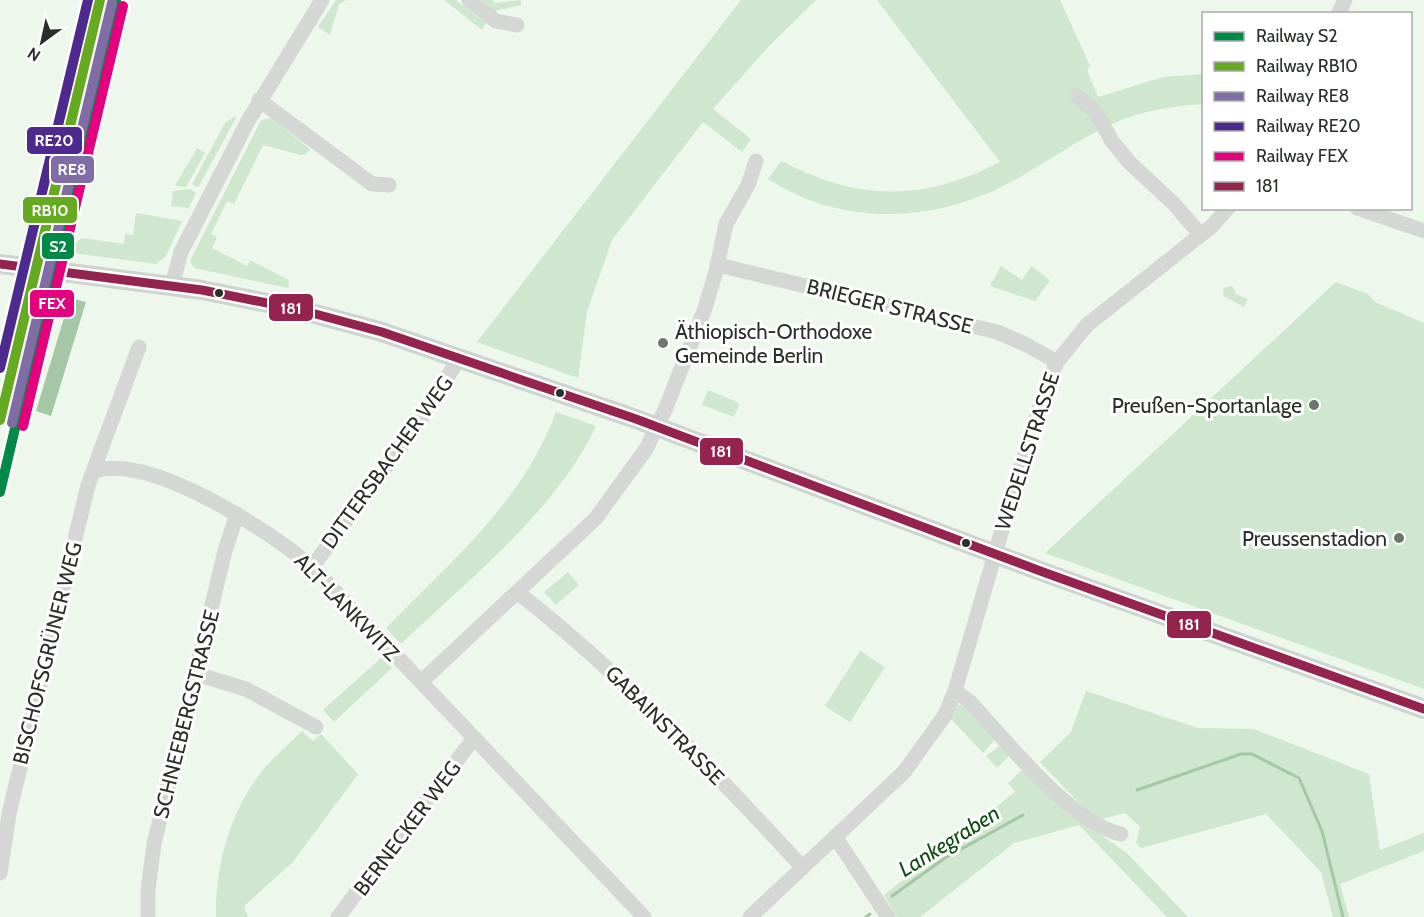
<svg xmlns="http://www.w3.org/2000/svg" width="1424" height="917" font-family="Cabin,sans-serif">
	<rect width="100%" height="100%" fill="#edf7ec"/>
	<path fill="#cfe7ce" d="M336 0H347L339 4 330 35 318 27Z
		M444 0H456L486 23 482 30Z
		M481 0H492L496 3 521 0V5L495 11Z
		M741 0H816L769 46 713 109 751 139 742 152 703 122 612 240 587 312 578 378 477 342Z
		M877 0H1060L1090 66 1087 70 1098 97 1163 77 1203 74V104C1177 106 1152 109 1127 118 1083 134 1045 165 1003 186 928 224 839 225 768 179L781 161C858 201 922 202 1000 162Z
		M234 117 236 118 198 188 192 184 225 123Z
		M271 118 310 149 306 154 301 155 263 145 234 204 227 201 211 234 217 237 212 248 247 266 250 260 289 280 288 288 194 268 190 261 261 120Z
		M197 148 205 153 186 187 175 186Z
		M190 189 196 193 189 208 171 206 173 191Z
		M136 213 182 221 166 256 156 264 73 253 75 244 82 238 124 244 125 234 133 235Z
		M1001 266 1022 280 1031 266 1050 280 1035 301 990 286Z
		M1336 282 1368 294 1375 302 1424 323V689L1045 553Z
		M1232 286 1236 294 1248 299 1244 307 1223 296 1224 288Z
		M708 390 737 402 739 405 734 417 702 405Z
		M556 412 596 426C557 510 468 580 401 644L386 628C452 560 522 503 556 412Z
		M568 572 579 585 556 605 544 592Z
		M860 651 885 667 850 722 825 706Z
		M382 657 392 668 334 722 323 710Z
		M1086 691 1198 728 1254 729 1369 774 1380 850 1424 833V851L1340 884 1349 917H1333L1321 872 1266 814 1141 848 1136 843 1140 827 1125 813 1102 819 1081 805 1040 762 1071 732Z
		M958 705H966L997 737 983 753 951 719Z
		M302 731 313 741 321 734 358 774 293 862 244 906 248 917H216C215 865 230 811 263 770 275 756 289 744 302 731Z
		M1003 743 1012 753 997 768 986 756Z
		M1025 767 1070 814 1127 853 1188 917H1167L1079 825 1014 843 920 917H897L884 895 1015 792 1008 783Z"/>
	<path fill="#a6c7a5" d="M70 298 86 302 51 416 36 411Z"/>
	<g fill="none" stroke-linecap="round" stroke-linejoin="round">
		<path stroke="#a6c7a5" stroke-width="3" d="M1137 790 1241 754H1252L1299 778 1322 831 1343 917
			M892 896 945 858 1023 815
			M866 917 870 914"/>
		<path stroke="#d4d7d4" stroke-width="15" d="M469 0 496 21 517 25
			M1338 14 1345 0
			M1077 96 1095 111 1112 141 1129 162 1174 204 1200 234
			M259 100 372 184 389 185
			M1357 208 1424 231
			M718 265 997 332 1025 344 1057 362
			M172 285 181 252 248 121 322 0
			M95 471C150 453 270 531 312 567L644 917
			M312 567 417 425 460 357
			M517 592C622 674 713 770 803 868
			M196 674 246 689 316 727
			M421 682 596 518 646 449 665 410 705 308 716 271 726 224 748 185 756 161
			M955 691 969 701C1006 740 1070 823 1121 834
			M836 838 888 917
			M0 873 9 814 88 485 139 347
			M148 917V890L154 844 225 551 237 514
			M338 917 474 738
			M750 917 904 772 945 715 955 691 1019 472 1046 387 1057 362 1087 325 1212 226 1228 208"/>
		<path stroke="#ced5ce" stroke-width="20" d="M0 264 202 290 297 309 382 332 636 419 1043 572 1424 709"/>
		<path stroke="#d7dad7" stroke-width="3" stroke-dasharray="9 4.5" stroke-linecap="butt" d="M0 353 37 195"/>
		<g stroke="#fff" stroke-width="14">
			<path id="bus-1" d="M0 264 202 290 297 309 382 332 636 419 1043 572 1424 709"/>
		</g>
		<use href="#bus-1" stroke="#94244d" stroke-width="9"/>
		<g stroke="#fff" stroke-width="15">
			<path id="rail-1" d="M0 492 116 0"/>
		</g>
		<g stroke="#fff" stroke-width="15">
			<path id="rail-2" d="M0 420 100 0"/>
		</g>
		<g stroke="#fff" stroke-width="15">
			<path id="rail-3" d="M12 423 112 3"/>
		</g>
		<g stroke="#fff" stroke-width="15">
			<path id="rail-4" d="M0 368 88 0"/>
		</g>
		<g stroke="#fff" stroke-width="15">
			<path id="rail-5" d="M23 426 123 6"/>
		</g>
		<use href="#rail-1" stroke="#018a47" stroke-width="10"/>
		<use href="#rail-2" stroke="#6a2" stroke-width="10"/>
		<use href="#rail-3" stroke="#816da6" stroke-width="10"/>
		<use href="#rail-4" stroke="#4e2a8e" stroke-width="10"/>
		<use href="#rail-5" stroke="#e5007d" stroke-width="10"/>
	</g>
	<g fill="#293029" stroke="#fff" stroke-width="2">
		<circle cx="219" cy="293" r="5"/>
		<circle cx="560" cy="393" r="5"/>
		<circle cx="966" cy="543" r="5"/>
	</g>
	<g fill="#6e766d" stroke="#fff" stroke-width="2">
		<circle cx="663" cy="343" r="6"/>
		<circle cx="1314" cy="405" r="6"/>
		<circle cx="1399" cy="538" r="6"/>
	</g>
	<g text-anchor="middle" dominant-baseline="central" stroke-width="6" stroke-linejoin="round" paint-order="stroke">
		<g font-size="21" fill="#293029" stroke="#fff">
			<text transform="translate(890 306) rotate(14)">BRIEGER STRASSE</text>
			<text transform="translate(1027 451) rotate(-72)">WEDELLSTRASSE</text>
			<text transform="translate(387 462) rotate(-54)">DITTERSBACHER WEG</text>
			<text transform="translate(347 607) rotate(46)">ALT-LANKWITZ</text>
			<text transform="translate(47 653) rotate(-76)">BISCHOFSGRÜNER WEG</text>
			<text transform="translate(186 714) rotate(-76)">SCHNEEBERGSTRASSE</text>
			<text transform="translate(665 725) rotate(45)">GABAINSTRASSE</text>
			<text transform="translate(407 828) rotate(-53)">BERNECKER WEG</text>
		</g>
		<g font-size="21" fill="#293029" stroke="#fff" text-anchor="end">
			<text x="675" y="331" text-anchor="start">Äthiopisch-Orthodoxe<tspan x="675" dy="24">Gemeinde Berlin</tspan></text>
			<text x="1302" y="405">Preußen-Sportanlage</text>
			<text x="1387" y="538">Preussenstadion</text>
		</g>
		<g font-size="22" font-style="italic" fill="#0f4f14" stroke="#fff">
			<text transform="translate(949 841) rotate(-32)">Lankegraben</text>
		</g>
	</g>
	<g stroke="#fff" stroke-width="2">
		<rect x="26" y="126" width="57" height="29" rx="6" fill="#4e2a8e"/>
		<rect x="50" y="155" width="45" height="29" rx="6" fill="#816da6"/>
		<rect x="22" y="196" width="56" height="28" rx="6" fill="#6a2"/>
		<rect x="41" y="232" width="34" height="28" rx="6" fill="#018a47"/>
		<rect x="29" y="289" width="46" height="29" rx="6" fill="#e5007d"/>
		<rect x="268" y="293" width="46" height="29" rx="6" fill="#94244d"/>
		<rect x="699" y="437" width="45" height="29" rx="6" fill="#94244d"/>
		<rect x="1166" y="610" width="46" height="29" rx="6" fill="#94244d"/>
	</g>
	<g font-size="16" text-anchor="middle" font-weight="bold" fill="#fff">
		<text x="54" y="146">RE20</text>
		<text x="72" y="175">RE8</text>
		<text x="50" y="216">RB10</text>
		<text x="58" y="252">S2</text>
		<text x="52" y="309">FEX</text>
		<text x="291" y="314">181</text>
		<text x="721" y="457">181</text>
		<text x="1189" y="630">181</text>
	</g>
	<rect x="1202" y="12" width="210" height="198" fill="#ffffff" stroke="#a9aca9" stroke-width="1.5"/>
	<rect x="1214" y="32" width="30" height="9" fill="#018a47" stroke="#a9aca9" stroke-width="1.5"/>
	<text x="1256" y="42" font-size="18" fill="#293029">Railway S2</text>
	<rect x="1214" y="62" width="30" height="9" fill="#66aa22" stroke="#a9aca9" stroke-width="1.5"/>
	<text x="1256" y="72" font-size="18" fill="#293029">Railway RB10</text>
	<rect x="1214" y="92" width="30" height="9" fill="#816da6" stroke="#a9aca9" stroke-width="1.5"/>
	<text x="1256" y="102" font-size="18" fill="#293029">Railway RE8</text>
	<rect x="1214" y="122" width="30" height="9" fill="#4e2a8e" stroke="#a9aca9" stroke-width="1.5"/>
	<text x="1256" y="132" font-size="18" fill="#293029">Railway RE20</text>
	<rect x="1214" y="152" width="30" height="9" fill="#e5007d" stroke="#a9aca9" stroke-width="1.5"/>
	<text x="1256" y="162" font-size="18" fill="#293029">Railway FEX</text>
	<rect x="1214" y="182" width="30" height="9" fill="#94244d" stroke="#a9aca9" stroke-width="1.5"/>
	<text x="1256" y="192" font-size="18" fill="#293029">181</text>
	<g transform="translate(42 42) rotate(213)" stroke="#ffffff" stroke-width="4.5" paint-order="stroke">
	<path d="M0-4.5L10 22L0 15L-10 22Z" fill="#293029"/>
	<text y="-9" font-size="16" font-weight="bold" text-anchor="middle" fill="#293029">N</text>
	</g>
</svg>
